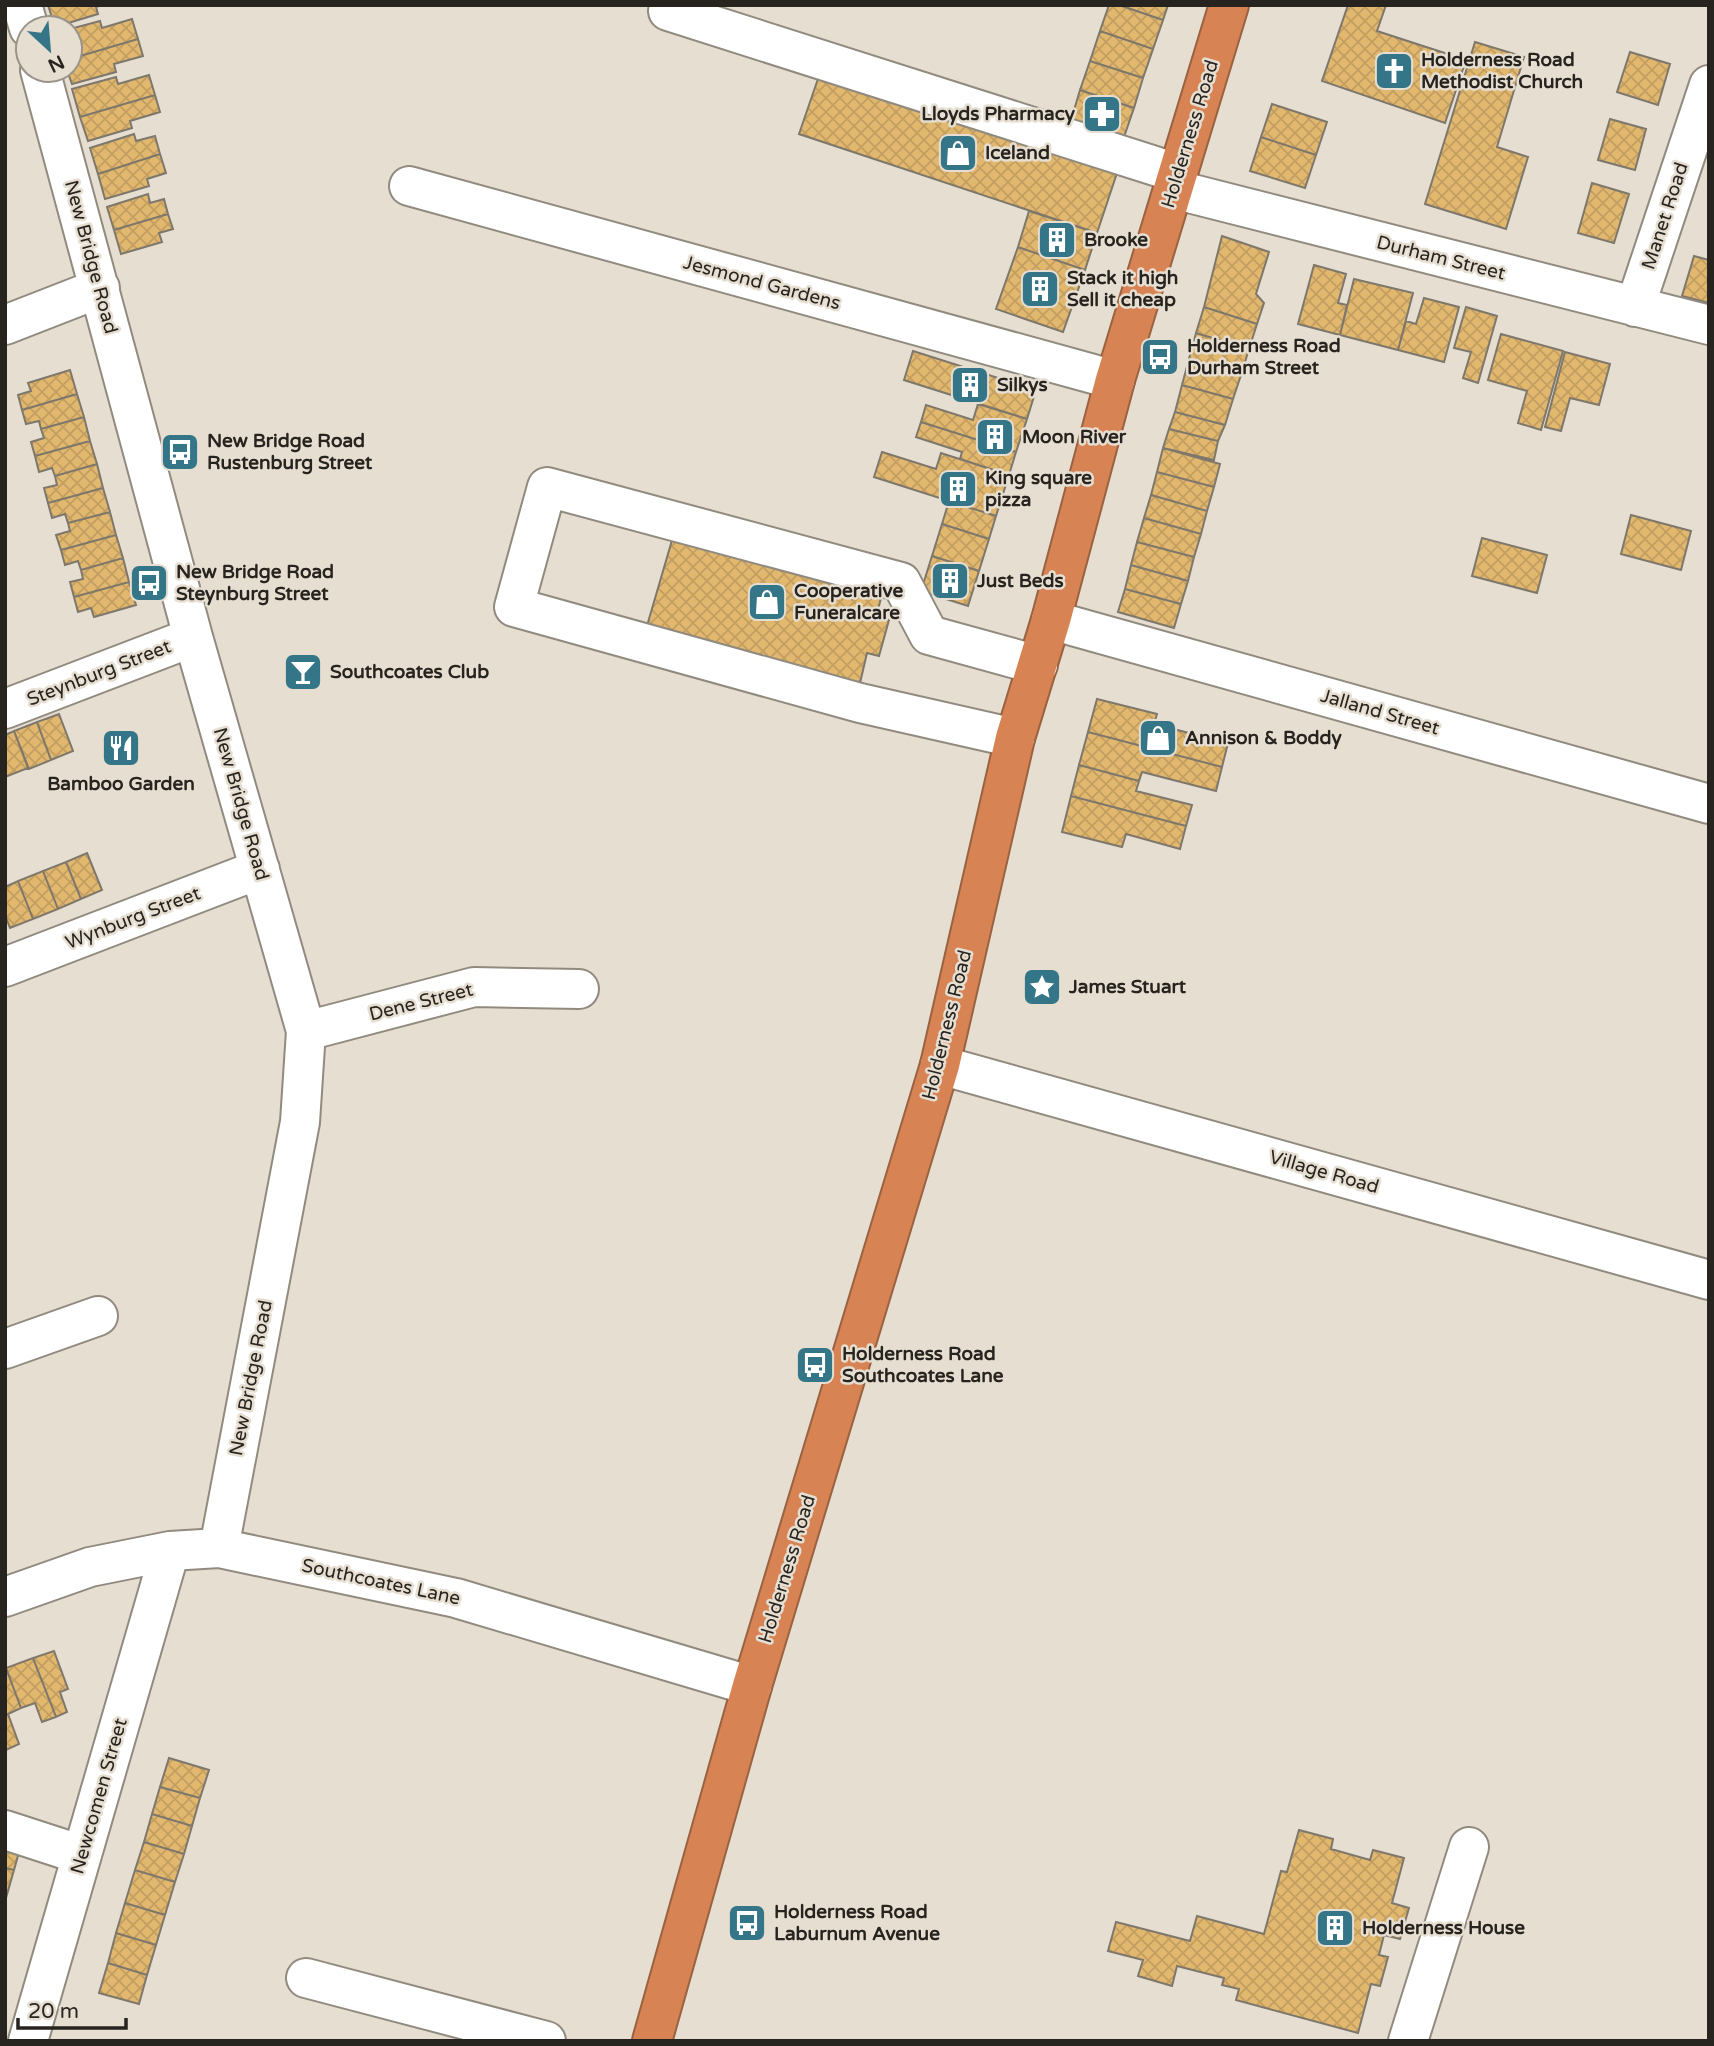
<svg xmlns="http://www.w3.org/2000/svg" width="1714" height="2046" font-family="'Varela Round',sans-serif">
	<defs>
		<pattern id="building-cross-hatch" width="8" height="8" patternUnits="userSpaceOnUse" patternTransform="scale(1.75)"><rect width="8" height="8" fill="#e2b86f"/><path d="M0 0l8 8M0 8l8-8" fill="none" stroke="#c29e60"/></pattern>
	</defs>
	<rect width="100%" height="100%" fill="#e6ded1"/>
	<path fill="url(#building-cross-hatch)" stroke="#7e776b" stroke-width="2" d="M48 5H102L96 7 98 14 55 27Z
		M1109 5H1119L1163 20 1153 49 1100 31Z
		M1119 5H1168L1163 20Z
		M1348 5H1386L1377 31 1466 60 1445 123 1322 81Z
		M132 19 138 39 70 59V29L100 21 102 28Z
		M1100 31 1153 49 1143 78 1090 61Z
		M138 39 143 56 114 64 116 72 72 84 67 70H70V59Z
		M1475 42 1524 57 1497 147 1528 157 1506 229 1425 204Z
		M1630 52 1670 64 1658 105 1617 92Z
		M1090 61 1143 78 1134 108 1080 90Z
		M820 73 1117 173 1097 233 799 134Z
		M149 75 155 95 80 117 72 89 116 77 118 84Z
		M1080 90 1134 108 1124 137 1071 120Z
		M155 95 160 112 130 121 132 128 88 141 80 117Z
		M1272 104 1327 122 1316 155 1261 137Z
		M1610 119 1646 129 1635 170 1598 160Z
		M134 134 136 141 155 136 160 154 98 174 90 148Z
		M1261 137 1316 155 1305 188 1250 171Z
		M160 154 166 173 147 179 149 186 105 199 98 174Z
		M1592 183 1629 194 1614 243 1578 233Z
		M148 194 150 203 164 199 168 214 114 230 107 207Z
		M1029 211 1097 233 1085 270 1018 247Z
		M168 214 173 229 159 233 162 242 121 254 114 230Z
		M1222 236 1269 252 1256 294 1264 303 1257 324 1204 307Z
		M1018 247 1085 270 1063 332 996 309Z
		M1694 256 1709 260V303L1682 296Z
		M1314 265 1346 274 1338 303 1347 305 1340 335 1298 324Z
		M1354 279 1413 293 1398 350 1340 335Z
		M1424 298 1459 307 1444 362 1398 350 1406 321 1416 324Z
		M1204 307 1257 324 1249 349 1196 333Z
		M1466 307 1497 316 1478 383 1463 378 1471 352 1454 348Z
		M1196 333 1249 349 1241 375 1189 359Z
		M1501 334 1563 351 1541 430 1518 423 1527 391 1488 380Z
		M913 351 1036 390 1027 419 904 380Z
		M1565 352 1610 364 1599 405 1570 398 1561 431 1545 427Z
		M1189 359 1241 375 1233 399 1182 385Z
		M70 370 77 394 22 410 18 395 31 391 28 383Z
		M1182 385 1233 399 1225 425 1175 412Z
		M77 394 84 417 41 429 39 421 26 424 22 410Z
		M978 404 1027 419 1016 452 921 422 926 405 973 420Z
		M1175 412 1225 425 1218 441 1169 429Z
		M84 417 90 441 35 456 31 442 44 438 41 429Z
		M921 422 1016 452 1009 475 960 459 962 452 916 437Z
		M1169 429 1218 441 1214 460 1163 448Z
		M90 441 97 464 55 476 52 468 39 472 35 456Z
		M1163 448 1220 464 1214 487 1157 472Z
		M882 452 936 469 941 453 1009 475 996 516 874 477Z
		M97 464 103 488 48 503 44 488 57 485 55 476Z
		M1157 472 1214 487 1207 511 1151 495Z
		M103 488 110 512 68 523 65 514 52 518 48 503Z
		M1151 495 1207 511 1201 534 1144 518Z
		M949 501 996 516 989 539 942 524Z
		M110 512 116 535 61 550 56 535 70 531 68 523Z
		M1631 515 1691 531 1681 570 1621 554Z
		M1144 518 1201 534 1194 557 1137 542Z
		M942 524 989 539 979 571 932 556Z
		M675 530 884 587 876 617 889 620 879 656 867 653 857 696 644 636Z
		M116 535 123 558 81 570 78 561 65 565 61 550Z
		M1482 538 1547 555 1537 593 1472 576Z
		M1137 542 1194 557 1188 581 1131 565Z
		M932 556 979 571 968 606 921 591Z
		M123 558 129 582 74 597 70 582 83 579 81 570Z
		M1131 565 1188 581 1181 604 1125 589Z
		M129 582 136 605 94 617 91 608 78 612 74 597Z
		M1125 589 1181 604 1174 628 1118 612Z
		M1097 699 1157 714 1154 724 1228 743 1222 767 1088 732Z
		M59 714 73 751 51 760 37 722Z
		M37 722 51 760 29 769 14 731Z
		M14 731 28 768 5 777V735Z
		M1088 732 1222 767 1216 791 1142 772 1139 781 1079 765Z
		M1079 765 1139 781 1136 791 1192 805 1186 826 1071 796Z
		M1071 796 1186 826 1180 849 1126 834 1122 847 1062 832Z
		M87 853 102 890 81 899 66 862Z
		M66 862 81 899 58 909 43 871Z
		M43 871 58 909 33 919 18 881Z
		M18 881 33 919 10 928 5 915V887Z
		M54 1651 68 1689 60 1692 67 1712 56 1717 33 1658Z
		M33 1658 56 1717 42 1722 35 1703 21 1708 6 1668Z
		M6 1668 21 1708 8 1714 19 1744 6 1750Z
		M169 1758 209 1770 200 1798 160 1787Z
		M160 1787 200 1798 192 1826 152 1814Z
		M152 1814 192 1826 184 1854 144 1842Z
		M1299 1830 1333 1839 1331 1849 1370 1860 1373 1850 1404 1858 1392 1903 1409 1908 1400 1939 1384 1935 1379 1955 1388 1957 1380 1986 1371 1984 1358 2033 1236 2000 1239 1989 1222 1985 1224 1978 1177 1966 1172 1986 1138 1976 1143 1960 1108 1951 1116 1922 1190 1941 1197 1916 1264 1934 1281 1871 1287 1872Z
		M5 1841 21 1845 14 1870 5 1868Z
		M144 1842 184 1854 175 1882 135 1870Z
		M5 1868 14 1870 6 1898H5Z
		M135 1870 175 1882 165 1915 125 1903Z
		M125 1903 165 1915 156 1945 116 1933Z
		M116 1933 156 1945 147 1975 108 1963Z
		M108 1963 147 1975 139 2004 99 1993Z"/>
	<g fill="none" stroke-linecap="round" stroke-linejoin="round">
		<g stroke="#918a7e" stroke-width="42">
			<path id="minor" d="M22 5 29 28
				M668 11 1177 173
				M40 70 193 637 306 1031 300 1122 219 1548
				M409 186 1115 380
				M1173 189 1709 325
				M1635 307 1709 85
				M5 325 100 288
				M1051 620 1709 804
				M5 709 193 637
				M1015 738 860 703 514 607 547 487 901 582 929 635 1038 665
				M5 967 260 869
				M306 1031 474 987 579 989
				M940 1065 1709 1280
				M5 1349 98 1316
				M5 1597 90 1567 170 1551 219 1548 456 1598 752 1686
				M5 1830 82 1855
				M306 1978 546 2041
				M28 2041 170 1551
				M1408 2041 1469 1847"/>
		</g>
		<g stroke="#996241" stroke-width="42">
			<path id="highway" d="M652 2041 752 1686 940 1065 1015 738 1051 620 1115 380 1229 5"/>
		</g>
		<use href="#minor" stroke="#fff" stroke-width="38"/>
		<use href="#highway" stroke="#d78354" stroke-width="38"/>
	</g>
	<defs>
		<g id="church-square" transform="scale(2.0125)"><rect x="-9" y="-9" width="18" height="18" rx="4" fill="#347688" stroke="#e6ded1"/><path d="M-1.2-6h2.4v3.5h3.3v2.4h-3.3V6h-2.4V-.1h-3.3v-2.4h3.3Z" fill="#fff"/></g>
		<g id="pharmacy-square" transform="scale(2.0125)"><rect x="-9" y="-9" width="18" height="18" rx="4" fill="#347688" stroke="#e6ded1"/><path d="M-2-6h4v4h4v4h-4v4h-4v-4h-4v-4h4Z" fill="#fff"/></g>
		<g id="shop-square" transform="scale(2.0125)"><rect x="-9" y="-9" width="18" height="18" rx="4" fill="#347688" stroke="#e6ded1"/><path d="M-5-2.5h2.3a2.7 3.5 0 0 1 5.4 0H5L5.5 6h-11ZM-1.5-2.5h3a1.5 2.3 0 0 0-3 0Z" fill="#fff"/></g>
		<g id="building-square" transform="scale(2.0125)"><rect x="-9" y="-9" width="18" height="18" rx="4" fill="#347688" stroke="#e6ded1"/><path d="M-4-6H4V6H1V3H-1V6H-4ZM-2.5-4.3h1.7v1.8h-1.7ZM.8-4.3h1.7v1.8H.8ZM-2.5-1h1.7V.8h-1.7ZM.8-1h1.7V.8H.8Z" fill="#fff"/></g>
		<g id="bus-square" transform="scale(2.0125)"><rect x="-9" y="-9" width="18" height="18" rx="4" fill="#347688" stroke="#e6ded1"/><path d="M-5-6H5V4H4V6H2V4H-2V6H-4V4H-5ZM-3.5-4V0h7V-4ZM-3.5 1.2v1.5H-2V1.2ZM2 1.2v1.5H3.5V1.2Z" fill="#fff"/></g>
		<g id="bar-square" transform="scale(2.0125)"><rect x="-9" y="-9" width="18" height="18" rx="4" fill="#347688" stroke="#e6ded1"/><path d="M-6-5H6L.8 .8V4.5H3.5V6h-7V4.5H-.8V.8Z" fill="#fff"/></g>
		<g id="restaurant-square" transform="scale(2.0125)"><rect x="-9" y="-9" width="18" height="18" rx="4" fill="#347688" stroke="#e6ded1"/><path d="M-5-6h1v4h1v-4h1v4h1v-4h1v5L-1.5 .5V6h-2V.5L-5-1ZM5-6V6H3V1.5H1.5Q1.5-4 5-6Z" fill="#fff"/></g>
		<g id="sight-square" transform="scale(2.0125)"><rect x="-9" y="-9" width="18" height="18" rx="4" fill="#347688" stroke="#e6ded1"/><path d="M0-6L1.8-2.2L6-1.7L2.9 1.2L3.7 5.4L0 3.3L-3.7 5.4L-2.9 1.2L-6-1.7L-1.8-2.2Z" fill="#fff"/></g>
	</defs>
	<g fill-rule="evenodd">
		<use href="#church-square" x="1394" y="71"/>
		<use href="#pharmacy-square" x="1102" y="114"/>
		<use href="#shop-square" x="958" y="153"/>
		<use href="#building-square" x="1057" y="240"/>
		<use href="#building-square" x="1040" y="289"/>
		<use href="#bus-square" x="1160" y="357"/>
		<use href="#building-square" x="970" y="385"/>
		<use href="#building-square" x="995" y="437"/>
		<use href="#bus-square" x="180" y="452"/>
		<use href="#building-square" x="958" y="489"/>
		<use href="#building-square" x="950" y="581"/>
		<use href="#bus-square" x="149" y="583"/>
		<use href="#shop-square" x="767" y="602"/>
		<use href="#bar-square" x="303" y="672"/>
		<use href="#shop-square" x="1158" y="738"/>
		<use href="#restaurant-square" x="121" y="748"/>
		<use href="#sight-square" x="1042" y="987"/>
		<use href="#bus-square" x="815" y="1365"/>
		<use href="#bus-square" x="747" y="1923"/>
		<use href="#building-square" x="1335" y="1928"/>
	</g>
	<g text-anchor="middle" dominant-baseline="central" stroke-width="5" stroke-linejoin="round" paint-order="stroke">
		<g font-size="19" font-weight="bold" fill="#27241f" stroke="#e6ded1" text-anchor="start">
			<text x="1421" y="60">Holderness Road<tspan x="1421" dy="22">Methodist Church</tspan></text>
			<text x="1075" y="114" text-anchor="end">Lloyds Pharmacy</text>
			<text x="985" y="153">Iceland</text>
			<text x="1084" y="240">Brooke</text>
			<text x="1067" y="278">Stack it high<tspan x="1067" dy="22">Sell it cheap</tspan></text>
			<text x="1187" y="346">Holderness Road<tspan x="1187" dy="22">Durham Street</tspan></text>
			<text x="997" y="385">Silkys</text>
			<text x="1022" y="437">Moon River</text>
			<text x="207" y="441">New Bridge Road<tspan x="207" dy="22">Rustenburg Street</tspan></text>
			<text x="985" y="478">King square<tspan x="985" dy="22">pizza</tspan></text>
			<text x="176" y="572">New Bridge Road<tspan x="176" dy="22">Steynburg Street</tspan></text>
			<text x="977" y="581">Just Beds</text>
			<text x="794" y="591">Cooperative<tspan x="794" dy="22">Funeralcare</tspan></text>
			<text x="330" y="672">Southcoates Club</text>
			<text x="1185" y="738">Annison &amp; Boddy</text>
			<text x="121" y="784" text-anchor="middle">Bamboo Garden</text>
			<text x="1069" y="987">James Stuart</text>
			<text x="842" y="1354">Holderness Road<tspan x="842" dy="22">Southcoates Lane</tspan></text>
			<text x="774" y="1912">Holderness Road<tspan x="774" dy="22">Laburnum Avenue</tspan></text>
			<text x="1362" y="1928">Holderness House</text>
		</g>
		<g font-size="19" fill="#27241f" stroke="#e6ded1">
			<text transform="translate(1190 134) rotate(-73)">Holderness Road</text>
			<text transform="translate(1665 216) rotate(-72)">Manet Road</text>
			<text transform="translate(91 257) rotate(75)">New Bridge Road</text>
			<text transform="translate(1441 258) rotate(14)">Durham Street</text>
			<text transform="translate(762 283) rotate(15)">Jesmond Gardens</text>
			<text transform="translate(99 673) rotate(-21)">Steynburg Street</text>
			<text transform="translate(1380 712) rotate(16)">Jalland Street</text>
			<text transform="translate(241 804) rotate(74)">New Bridge Road</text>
			<text transform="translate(133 918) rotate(-21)">Wynburg Street</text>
			<text transform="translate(421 1002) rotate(-14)">Dene Street</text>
			<text transform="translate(947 1025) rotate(-76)">Holderness Road</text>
			<text transform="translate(1324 1172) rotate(16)">Village Road</text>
			<text transform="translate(251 1378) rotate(-79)">New Bridge Road</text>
			<text transform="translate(787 1569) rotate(-73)">Holderness Road</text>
			<text transform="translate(381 1582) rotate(12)">Southcoates Lane</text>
			<text transform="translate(99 1796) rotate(-74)">Newcomen Street</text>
		</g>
	</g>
	<rect width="1714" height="2046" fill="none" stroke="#27241f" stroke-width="14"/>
	<g transform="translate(49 49) rotate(154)"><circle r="33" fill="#e6ded1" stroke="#9a948a" stroke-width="2"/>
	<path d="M0-5L12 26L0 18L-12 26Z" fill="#347688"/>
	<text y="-10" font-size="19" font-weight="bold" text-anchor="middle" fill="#27241f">N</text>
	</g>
	<path d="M18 2018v10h108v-10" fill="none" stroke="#27241f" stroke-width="3.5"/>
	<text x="28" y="2018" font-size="21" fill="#27241f" stroke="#e6ded1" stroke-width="5" paint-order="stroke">20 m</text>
</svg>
